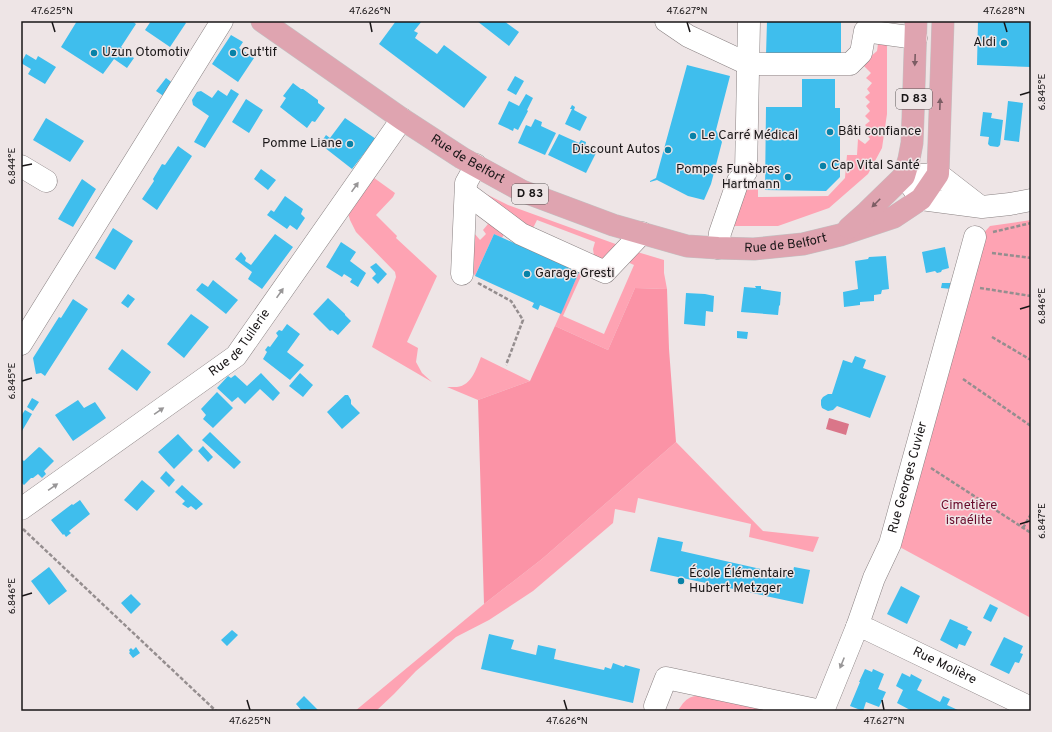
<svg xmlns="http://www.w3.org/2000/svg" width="1052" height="732" font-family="Overpass,sans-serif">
	<rect width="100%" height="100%" fill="#eee5e6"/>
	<path fill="#fea3b3" d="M878 44H887V114L882 148 868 174 829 208 778 226H733L746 190 758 189V197L828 196 845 178 847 155H857L858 139 865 144 870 139 866 134 869 129 865 125 870 121 865 116 870 111 866 106 870 102 865 97 870 93 867 89 872 83 866 78 871 73 862 64 877 51Z
		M370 175 395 193 393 197 376 215 397 236 396 238 437 276 407 342 418 348 416 362 422 373 432 382 372 347 396 277 395 272 356 232 350 220 347 210Z
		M480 191 508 205 621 246C612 254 607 262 594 256L593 249 595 242 537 220 531 232Z
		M477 212 505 232 502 238 494 234 475 276 470 266 474 233 480 240 486 234 483 230 488 224Z
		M1031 220V618L896 545 980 237 990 226Z
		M634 251 664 260V273L667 289 635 288 608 350 555 326 579 272 582 274 563 316 604 334 634 265 623 260Z
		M481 357 530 381 478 400 447 387C450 387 454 387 457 387 472 385 476 369 481 357Z
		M676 442 763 531 819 537 813 552 749 537 751 524 638 498 635 513 615 509 613 523 533 591 489 620 456 637 416 671 394 694 376 711H355L484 604 542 559Z
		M703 695 777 711H678C685 699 689 696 703 695Z"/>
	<path fill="#fb93a6" d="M635 288 667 289 669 349 676 442 542 559 484 604 478 400 530 381 555 326 608 350Z"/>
	<path fill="#da7689" d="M829 418 849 424 846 435 826 429Z"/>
	<path fill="#3fbeed" d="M77 21H132L136 24 121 47 130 53 129 55 134 58 127 68 114 59 103 74 61 47Z
		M151 21H184L186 23 170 47 145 30Z
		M396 21H422L414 31 418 33 415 38 437 54 444 45 487 77 464 108 379 44Z
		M477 21H504L519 32 509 46Z
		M767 21H841V55H766Z
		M978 21H1031V67L977 65Z
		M231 35 243 42 239 48 254 58 238 82 212 64Z
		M26 54 36 60 38 56 56 67 45 84 28 74 31 69 21 63Z
		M687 65 730 76 716 130 722 142 711 184 704 200 688 196 657 180 650 182V181L656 178Z
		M515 76 524 81 516 95 507 90Z
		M166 78 174 84 165 97 156 91Z
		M802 79H835V108H840V177L826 191 765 190 766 107H802Z
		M293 83 301 89H303L318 100V103L325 108 315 122 312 121 307 128 280 107 286 98 283 96Z
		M231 89 239 94 205 148 194 142 209 116 193 105 192 100 197 92 201 91 212 98 218 90 227 96Z
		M526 94 533 98 527 110 528 111 518 130 514 128 513 131 498 124 509 101 519 106Z
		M246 99 263 110 249 133 232 122Z
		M1008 101 1023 103 1019 142 1004 140Z
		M572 105 575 107 574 110 587 117 580 131 565 124 572 109H570Z
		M983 112 992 113 991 118 1003 120 1000 145 998 147 990 146 988 144 989 137 980 136Z
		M46 118 84 141 70 162 33 140Z
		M345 118 376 139 370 147H369L352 169 320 144 326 135 330 138Z
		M535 119 542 122 541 126 556 133 545 155 518 143 526 125 531 127Z
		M559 134 579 143 581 140 586 142 585 146 597 151 586 173 548 155Z
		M178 146 192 156 157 210 142 199 154 181 153 179 162 164 165 165Z
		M261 169 276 180 268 190 254 179Z
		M82 179 96 189 73 227 58 219Z
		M747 182H756V188H747Z
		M285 196 303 209 301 214 305 218 297 230 290 225 287 229 267 215 271 210 274 212Z
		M113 228 133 241 115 270 95 258Z
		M275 234 293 247 262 289 248 279 252 272 235 259 241 252 246 258 245 261 251 265Z
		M494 234 579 272 561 314 540 305 538 310 532 307 534 303 475 276Z
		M341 242 356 252 350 261 366 273 358 287 350 282 352 279 344 274 342 277 326 267Z
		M945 247 949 268 942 270 941 272 937 273 935 271 926 273 922 252Z
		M886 256 889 289 882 290 881 294 874 295V301L860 302V305L844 307 843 292 858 289 855 261 868 259 869 257Z
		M376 263 387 274 378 284 372 278 376 274 370 267Z
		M213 280 238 300 226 314 196 290 202 283 208 287Z
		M942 283H952V289L941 288Z
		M755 286H761V289L781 292 780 305 779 306 778 315 741 312 744 287 756 288Z
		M686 293 705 294 714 296 713 312 706 311 705 326 684 324Z
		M128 294 135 299 128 308 121 303Z
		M328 298 345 314V315L351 321 338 335 332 330 330 331 313 314Z
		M73 299 88 309 45 376 41 373 36 374 33 358 59 317 61 318Z
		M191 314 209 327 184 358 167 344Z
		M287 324 300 334 287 352 304 365 290 380 263 359 267 352 265 350 268 346 270 347 278 336 276 333 279 330 282 331Z
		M737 331 748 332 747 339 737 338Z
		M122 349 151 372 137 391 108 369Z
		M855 356 866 360 863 368 886 376 870 418 837 406 833 410 828 411 822 408 821 405V400L823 397 828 394H832L843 360 852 363Z
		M261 373 280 393 273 401 260 389 245 404 238 397 232 402 217 388 228 376 231 378 235 375 247 386Z
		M300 373 313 385 303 397 289 386Z
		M217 392 233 408 213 428 203 419 206 415 201 409Z
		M345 395H348L351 400V404L360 413 342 429 327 412Z
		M32 398 39 402 33 411 27 407Z
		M78 400 84 408 95 402 106 418 73 441 55 415Z
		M25 410 32 414 22 431 21 430V416Z
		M210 432 241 462 234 469 202 440Z
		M178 434 193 450 174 469 158 452Z
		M203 446 213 457 208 462 198 451Z
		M39 447 41 448 54 461 44 471 46 474 42 478 38 474 33 478H31L24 485 21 482V459L24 461Z
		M166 471 175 480 169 487 160 478Z
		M142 480 155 491 137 511 124 500Z
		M182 485 203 504 196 510 191 506 188 508 182 504 185 501 175 492Z
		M80 500 90 514 69 531 71 533 66 537 64 534 63 535 51 520 72 504 73 505Z
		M658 537 683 542 681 551 792 576 794 567 810 570 803 604 650 571Z
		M49 567 67 591 49 605 31 581Z
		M901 586 920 596 907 624 887 614Z
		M131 594 141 604 131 614 121 603Z
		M990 604 998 608 991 622 983 618Z
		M950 619 968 627 967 629 972 632 965 646 959 644 957 649 940 640Z
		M232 630 238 635 227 646 221 640Z
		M489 634 514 640 511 649 536 655 538 645 556 649 554 659 604 670 605 667 611 669 613 663 624 667 625 665 640 669 633 703 481 669Z
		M1004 637 1023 646 1020 653 1023 654 1019 663 1015 662 1009 674 990 665Z
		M136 647 140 653 133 658 129 653 130 652 129 650 131 648 133 650Z
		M865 669 872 672 873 669 884 674 878 689 886 692 879 707 866 702 863 711 850 706 860 682H859Z
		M902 673 910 677 911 674 922 680 917 690 940 702 943 696 950 699 947 705 960 711H912L897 703 903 690 896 686Z
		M304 696 319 711H302L296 704Z"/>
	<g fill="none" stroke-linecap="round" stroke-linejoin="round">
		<g stroke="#898182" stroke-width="23">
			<g id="minor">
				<path d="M666 21 688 36 748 64H850L861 53 865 31 916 38"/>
				<path d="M21 166 46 181"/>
				<path d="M904 176 921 199 982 207 1010 204 1031 200"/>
				<path d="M904 176 938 174 978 205"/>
				<path d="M466 193 521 234 605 272 642 233"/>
				<path d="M718 248 720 233 738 181 746 172 749 21"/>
				<path d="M462 274 466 183 476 165"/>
				<path d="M21 344 222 21"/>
				<path id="s1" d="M21 509 236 356 402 119"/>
				<path id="s2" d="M857 627 869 630 1031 708"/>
				<path d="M655 706 666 678 821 711"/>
				<path id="s3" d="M823 711 857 627 874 578 890 544 975 237"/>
			</g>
		</g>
		<g stroke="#c3c2c3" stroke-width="23">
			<g id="major">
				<path id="s4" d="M262 21 402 119 462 158 522 191 613 225 687 246 718 248 754 249 803 244 840 235 894 217 921 199 938 174 939 143 943 21"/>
				<path d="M849 228 867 212 904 176 909 159 912 143 913 117 916 21"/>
			</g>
		</g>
		<path stroke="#958e8f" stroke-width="2.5" stroke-dasharray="4 2" stroke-linecap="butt" d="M993 232 1031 223
			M992 253 1031 258
			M478 283 511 301 523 320 506 365
			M980 288 1031 296
			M992 337 1031 360
			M963 379 1031 426
			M931 468 1031 533
			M1023 528 1031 514
			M23 529 216 711"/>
		<use href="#minor" stroke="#fff" stroke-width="22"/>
		<use href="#major" stroke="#dfa4b0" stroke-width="22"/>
	</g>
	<defs><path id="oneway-solid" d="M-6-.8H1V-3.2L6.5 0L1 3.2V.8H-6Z"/></defs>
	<g fill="#7c5d64">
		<use href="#oneway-solid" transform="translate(915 60) rotate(92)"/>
		<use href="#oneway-solid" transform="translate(940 104) rotate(-88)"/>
		<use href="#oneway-solid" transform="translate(876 203) rotate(135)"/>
	</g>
	<g fill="#989697">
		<use href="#oneway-solid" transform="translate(355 187) rotate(-55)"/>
		<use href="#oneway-solid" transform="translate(280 293) rotate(-55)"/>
		<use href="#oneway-solid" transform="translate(159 411) rotate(-35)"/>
		<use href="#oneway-solid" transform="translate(53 487) rotate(-35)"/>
		<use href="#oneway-solid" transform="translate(842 663) rotate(112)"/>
	</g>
	<path fill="none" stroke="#191617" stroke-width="1.5" d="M52 22 55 32M370 22 372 32M687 22 690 32M1004 22 1007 32M1020 95 1030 92M22 166 32 164M1020 309 1030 306M22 381 32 378M1020 524 1030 521M22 596 32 593M247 700 250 710M564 700 567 710M882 700 884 710"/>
	<g fill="#0882a7" stroke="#eee5e6" stroke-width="1.5">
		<circle cx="1004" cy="43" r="4"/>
		<circle cx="94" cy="53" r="4"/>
		<circle cx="233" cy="53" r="4"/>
		<circle cx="830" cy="132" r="4"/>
		<circle cx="693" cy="136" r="4"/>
		<circle cx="350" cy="144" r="4"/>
		<circle cx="668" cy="150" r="4"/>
		<circle cx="823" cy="166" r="4"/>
		<circle cx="788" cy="177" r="4"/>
		<circle cx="527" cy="274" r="4"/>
		<circle cx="681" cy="581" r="4"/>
	</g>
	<g text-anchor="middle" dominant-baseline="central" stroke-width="3" stroke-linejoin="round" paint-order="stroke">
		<g fill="#eee5e6" stroke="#595455" stroke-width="1">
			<rect x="896" y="89" width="36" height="20" rx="3"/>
			<rect x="512" y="184" width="36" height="20" rx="3"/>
		</g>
		<g font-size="12" font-weight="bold" fill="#191617">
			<text x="914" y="99">D 83</text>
			<text x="530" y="194">D 83</text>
		</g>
		<g font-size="13" fill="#191617" stroke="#eee5e6" text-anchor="start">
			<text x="996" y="43" text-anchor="end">Aldi</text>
			<text x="102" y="53">Uzun Otomotiv</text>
			<text x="241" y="53">Cut'tif</text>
			<text x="838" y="132">Bâti confiance</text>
			<text x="701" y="136">Le Carré Médical</text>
			<text x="342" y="144" text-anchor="end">Pomme Liane</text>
			<text x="660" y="150" text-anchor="end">Discount Autos</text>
			<text x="831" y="166">Cap Vital Santé</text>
			<text x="780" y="170" text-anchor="end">Pompes Funèbres<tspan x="780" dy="15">Hartmann</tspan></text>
			<text x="535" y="274">Garage Gresti</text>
			<text x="689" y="574">École Élémentaire<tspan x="689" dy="15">Hubert Metzger</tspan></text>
		</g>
		<g font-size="13" fill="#191617" stroke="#eee5e6">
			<text stroke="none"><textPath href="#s4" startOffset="248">Rue de Belfort</textPath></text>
			<text stroke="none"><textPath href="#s4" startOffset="584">Rue de Belfort</textPath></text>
			<text stroke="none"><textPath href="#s1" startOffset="276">Rue de Tuilerie</textPath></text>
			<text stroke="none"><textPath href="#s3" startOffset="249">Rue Georges Cuvier</textPath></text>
			<text stroke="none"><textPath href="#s2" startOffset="96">Rue Molière</textPath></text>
		</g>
		<g font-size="13" fill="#680a2a" stroke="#eee5e6">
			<text x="969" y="506">Cimetière<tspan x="969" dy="15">israélite</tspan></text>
		</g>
	</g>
	<rect width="1052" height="732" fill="none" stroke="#eee5e6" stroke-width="44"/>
	<rect x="22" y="22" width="1008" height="688" fill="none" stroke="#191617" stroke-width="1.5"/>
	<g font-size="10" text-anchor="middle" fill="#191617">
		<text x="52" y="14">47.625°N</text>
		<text x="370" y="14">47.626°N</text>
		<text x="687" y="14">47.627°N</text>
		<text x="1004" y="14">47.628°N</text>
		<text transform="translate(1041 92) rotate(-90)" y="4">6.845°E</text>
		<text transform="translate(11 166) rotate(-90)" y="4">6.844°E</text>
		<text transform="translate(1041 306) rotate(-90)" y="4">6.846°E</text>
		<text transform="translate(11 381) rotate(-90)" y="4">6.845°E</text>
		<text transform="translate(1041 521) rotate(-90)" y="4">6.847°E</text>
		<text transform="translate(11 596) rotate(-90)" y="4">6.846°E</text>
		<text x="250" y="724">47.625°N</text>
		<text x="567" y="724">47.626°N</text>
		<text x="884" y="724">47.627°N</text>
	</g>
</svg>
